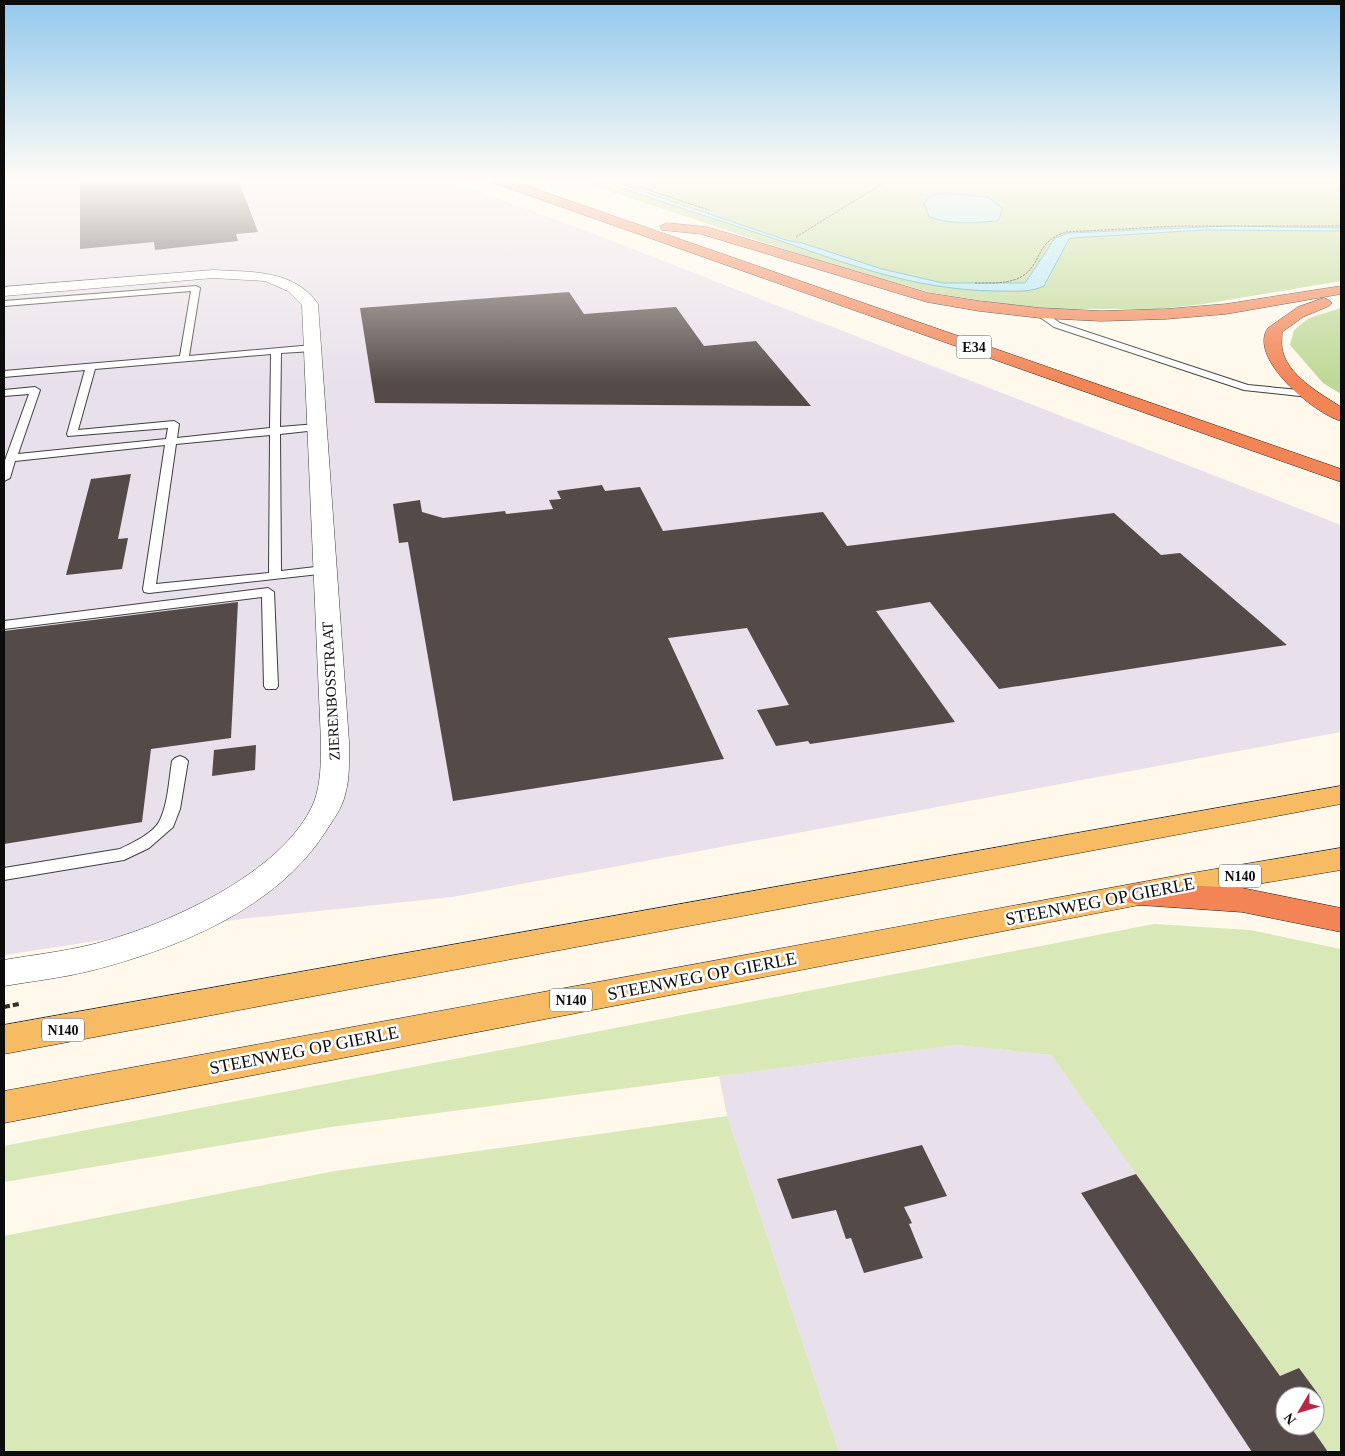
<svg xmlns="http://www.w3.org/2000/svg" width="1345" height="1456" font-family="Georgia,serif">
	<rect width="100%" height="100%" fill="#fff8eb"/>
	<path fill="#e8e0eb" d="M4 179H445L589 232 1341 525V732L452 897 241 919 4 955Z
		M957 1045 1051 1055 1280 1376 1299 1368 1321 1398 1315 1396H1285V1426H1310L1328 1452H839L727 1116 719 1076Z"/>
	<path fill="#d8e8b6" d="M1154 924 1250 930 1341 949V1452H1328L1310 1426H1315V1401L1320 1398 1299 1368 1280 1376 1051 1055 957 1045 331 1127 4 1182V1146Z
		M727 1116 839 1452H4V1236L335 1171Z"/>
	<path fill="#bed895" d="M573 179H1341V281L1204 304 1158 309H1058L1017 306 933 293 838 267Z
		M1341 308V394L1323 383 1290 345 1294 330 1309 318Z"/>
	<path fill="#b1e6f5" stroke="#39a7cb" d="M599 179H607L786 240 802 243 882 269 943 283H1025L1055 238 1069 233 1229 226 1341 228V231L1204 230 1072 238 1069 239 1044 286C1030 293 1012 291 996 291 907 290 836 259 754 232 702 215 650 199 599 179Z
		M947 193 988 197 1002 208 1000 217 996 221C979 223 944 225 929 216L924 204C928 194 938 193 947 193Z"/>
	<path fill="#544b48" d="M80 179H238L258 232 236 234 238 241 155 250 154 242 80 249Z
		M569 292 584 314 676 307 704 346 756 341 811 406 375 403 360 308Z
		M131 474 118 539 128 538 122 569 66 575 91 479Z
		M602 485 605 491 640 487 663 531 823 512 847 546 1114 513 1161 555 1180 553 1287 645 999 689 930 602 876 611 955 722 810 744 808 741 776 746 757 710 789 705 747 628 668 638 724 759 453 801 408 542 399 543 393 504 420 500 422 512 443 518 505 511 506 514 553 509 549 500 561 499 557 491Z
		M238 602 231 738 151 749 142 822 4 844V631Z
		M256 745 255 770 212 776 214 750Z
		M922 1145 947 1196 904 1207 912 1223 909 1224 923 1258 864 1273 851 1238 846 1239 836 1210 792 1219 777 1179Z
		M1136 1174 1280 1376 1299 1368 1321 1398 1315 1401V1396H1285V1426H1310L1328 1452H1252L1081 1193Z"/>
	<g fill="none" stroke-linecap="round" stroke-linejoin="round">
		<g stroke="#3f3f3f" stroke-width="2">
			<path id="service" d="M196 286 200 288 189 356 313 345 318 348 313 351 281 353 280 427 317 424 322 427 317 430 280 434 281 571 324 566 328 567 330 570 328 573 149 593 144 592 143 589 165 445 15 461 10 478 4 481V463L29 394 4 396V390L35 387 40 390 18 454 166 439 168 428 68 436 67 434 85 370 4 377V371L180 356 191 291 4 306V301ZM271 354 270 428 177 438 179 424 174 421 78 430 95 369ZM270 435 269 573 156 584 176 444Z
				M1037 311H1043L1060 323 1248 385 1309 391 1314 394 1309 397 1244 390 1054 327 1037 315Z
				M268 588 274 592 278 686 276 689H266L264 686 262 597 4 629V621Z
				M180 756 185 758 188 761 180 809 173 827 149 848 124 860 4 880V868L120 849C132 843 152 834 159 822 168 805 169 780 172 761L175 758Z"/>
		</g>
		<g stroke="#3f3f3f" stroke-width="1">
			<path id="minor" d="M213 270C250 272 294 269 318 304L349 742C349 760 350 778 345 795 342 808 333 820 326 831 277 909 176 949 90 971 62 978 33 981 4 986V960C32 955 61 952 90 945 161 928 284 874 314 802 321 783 321 762 321 742L302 305 288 291 265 281 213 278 4 296V287Z"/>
		</g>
		<g stroke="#1d1d1d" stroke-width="1">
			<path id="primary" d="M1341 786V804L4 1054V1025Z
				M1341 848V870L1186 896 4 1123V1091L1186 874Z"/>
		</g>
		<g stroke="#1d1d1d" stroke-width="1">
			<path id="motorway" d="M489 179H507L1341 469V482L491 182Z
				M667 223 707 227 928 293 979 301 1040 308 1101 311 1166 309 1226 304 1341 286V294L1226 314 1166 319 1101 321 1040 318 979 311 927 302 701 234 662 230 660 227Z
				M1324 298 1329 300 1332 303 1329 306 1303 317 1282 332C1282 338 1281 343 1282 348 1286 375 1321 394 1341 407V421C1315 414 1247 358 1268 328L1298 307Z
				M1139 883 1242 888 1341 908V932L1242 912 1139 905 1128 902 1123 894 1128 886Z"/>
		</g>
		<path stroke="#2e2e2e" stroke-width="1" stroke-dasharray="2.5 1" stroke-linecap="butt" d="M615 179 709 210
			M796 237 890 179
			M975 283C990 283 1008 284 1021 277 1043 264 1034 242 1066 232L1179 226H1341"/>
		<path stroke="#2e2e2e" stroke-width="4" stroke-dasharray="6 3" stroke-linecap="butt" d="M4 1007 19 1004"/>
		<use href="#service" fill="#fff" fill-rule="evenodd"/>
		<use href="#minor" fill="#fff" fill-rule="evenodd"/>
		<use href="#primary" fill="#f6bb63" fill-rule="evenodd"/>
		<use href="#motorway" fill="#f28455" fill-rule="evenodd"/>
	</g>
	<linearGradient id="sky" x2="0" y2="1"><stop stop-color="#92c8ed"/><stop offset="0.47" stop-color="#fffcf6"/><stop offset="1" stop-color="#fffcf6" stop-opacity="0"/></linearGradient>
	<rect width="1345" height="383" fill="url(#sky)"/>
	<g text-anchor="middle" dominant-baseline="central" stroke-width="5" stroke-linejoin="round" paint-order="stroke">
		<g fill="#fff" stroke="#555" stroke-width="1">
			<rect x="956.5" y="335.5" width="35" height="23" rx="4"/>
			<rect x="1219" y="864.5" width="42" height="23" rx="4"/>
			<rect x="550" y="988.5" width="42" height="23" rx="4"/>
			<rect x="42" y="1018.5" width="42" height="23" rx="4"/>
		</g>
		<g font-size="14" font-weight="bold" fill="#0c0c0c">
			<text x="974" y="347">E34</text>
			<text x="1240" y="876">N140</text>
			<text x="571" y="1000">N140</text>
			<text x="63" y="1030">N140</text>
		</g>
		<g font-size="15" fill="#0c0c0c" stroke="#fff">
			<text transform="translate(331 691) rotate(-93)">ZIERENBOSSTRAAT</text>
		</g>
		<g font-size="18" fill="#0c0c0c" stroke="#fff">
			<text transform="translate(1100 901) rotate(-11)">STEENWEG OP GIERLE</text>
			<text transform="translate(702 976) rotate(-11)">STEENWEG OP GIERLE</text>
			<text transform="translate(304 1050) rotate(-11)">STEENWEG OP GIERLE</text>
		</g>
	</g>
	<rect width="1345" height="1456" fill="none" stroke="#0c0c0c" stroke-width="10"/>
	<g transform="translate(1300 1411) rotate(232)"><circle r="24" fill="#ffffff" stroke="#9e9e9e"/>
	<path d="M0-4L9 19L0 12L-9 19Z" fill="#b92745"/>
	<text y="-8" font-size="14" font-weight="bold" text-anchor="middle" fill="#0c0c0c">N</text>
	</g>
</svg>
